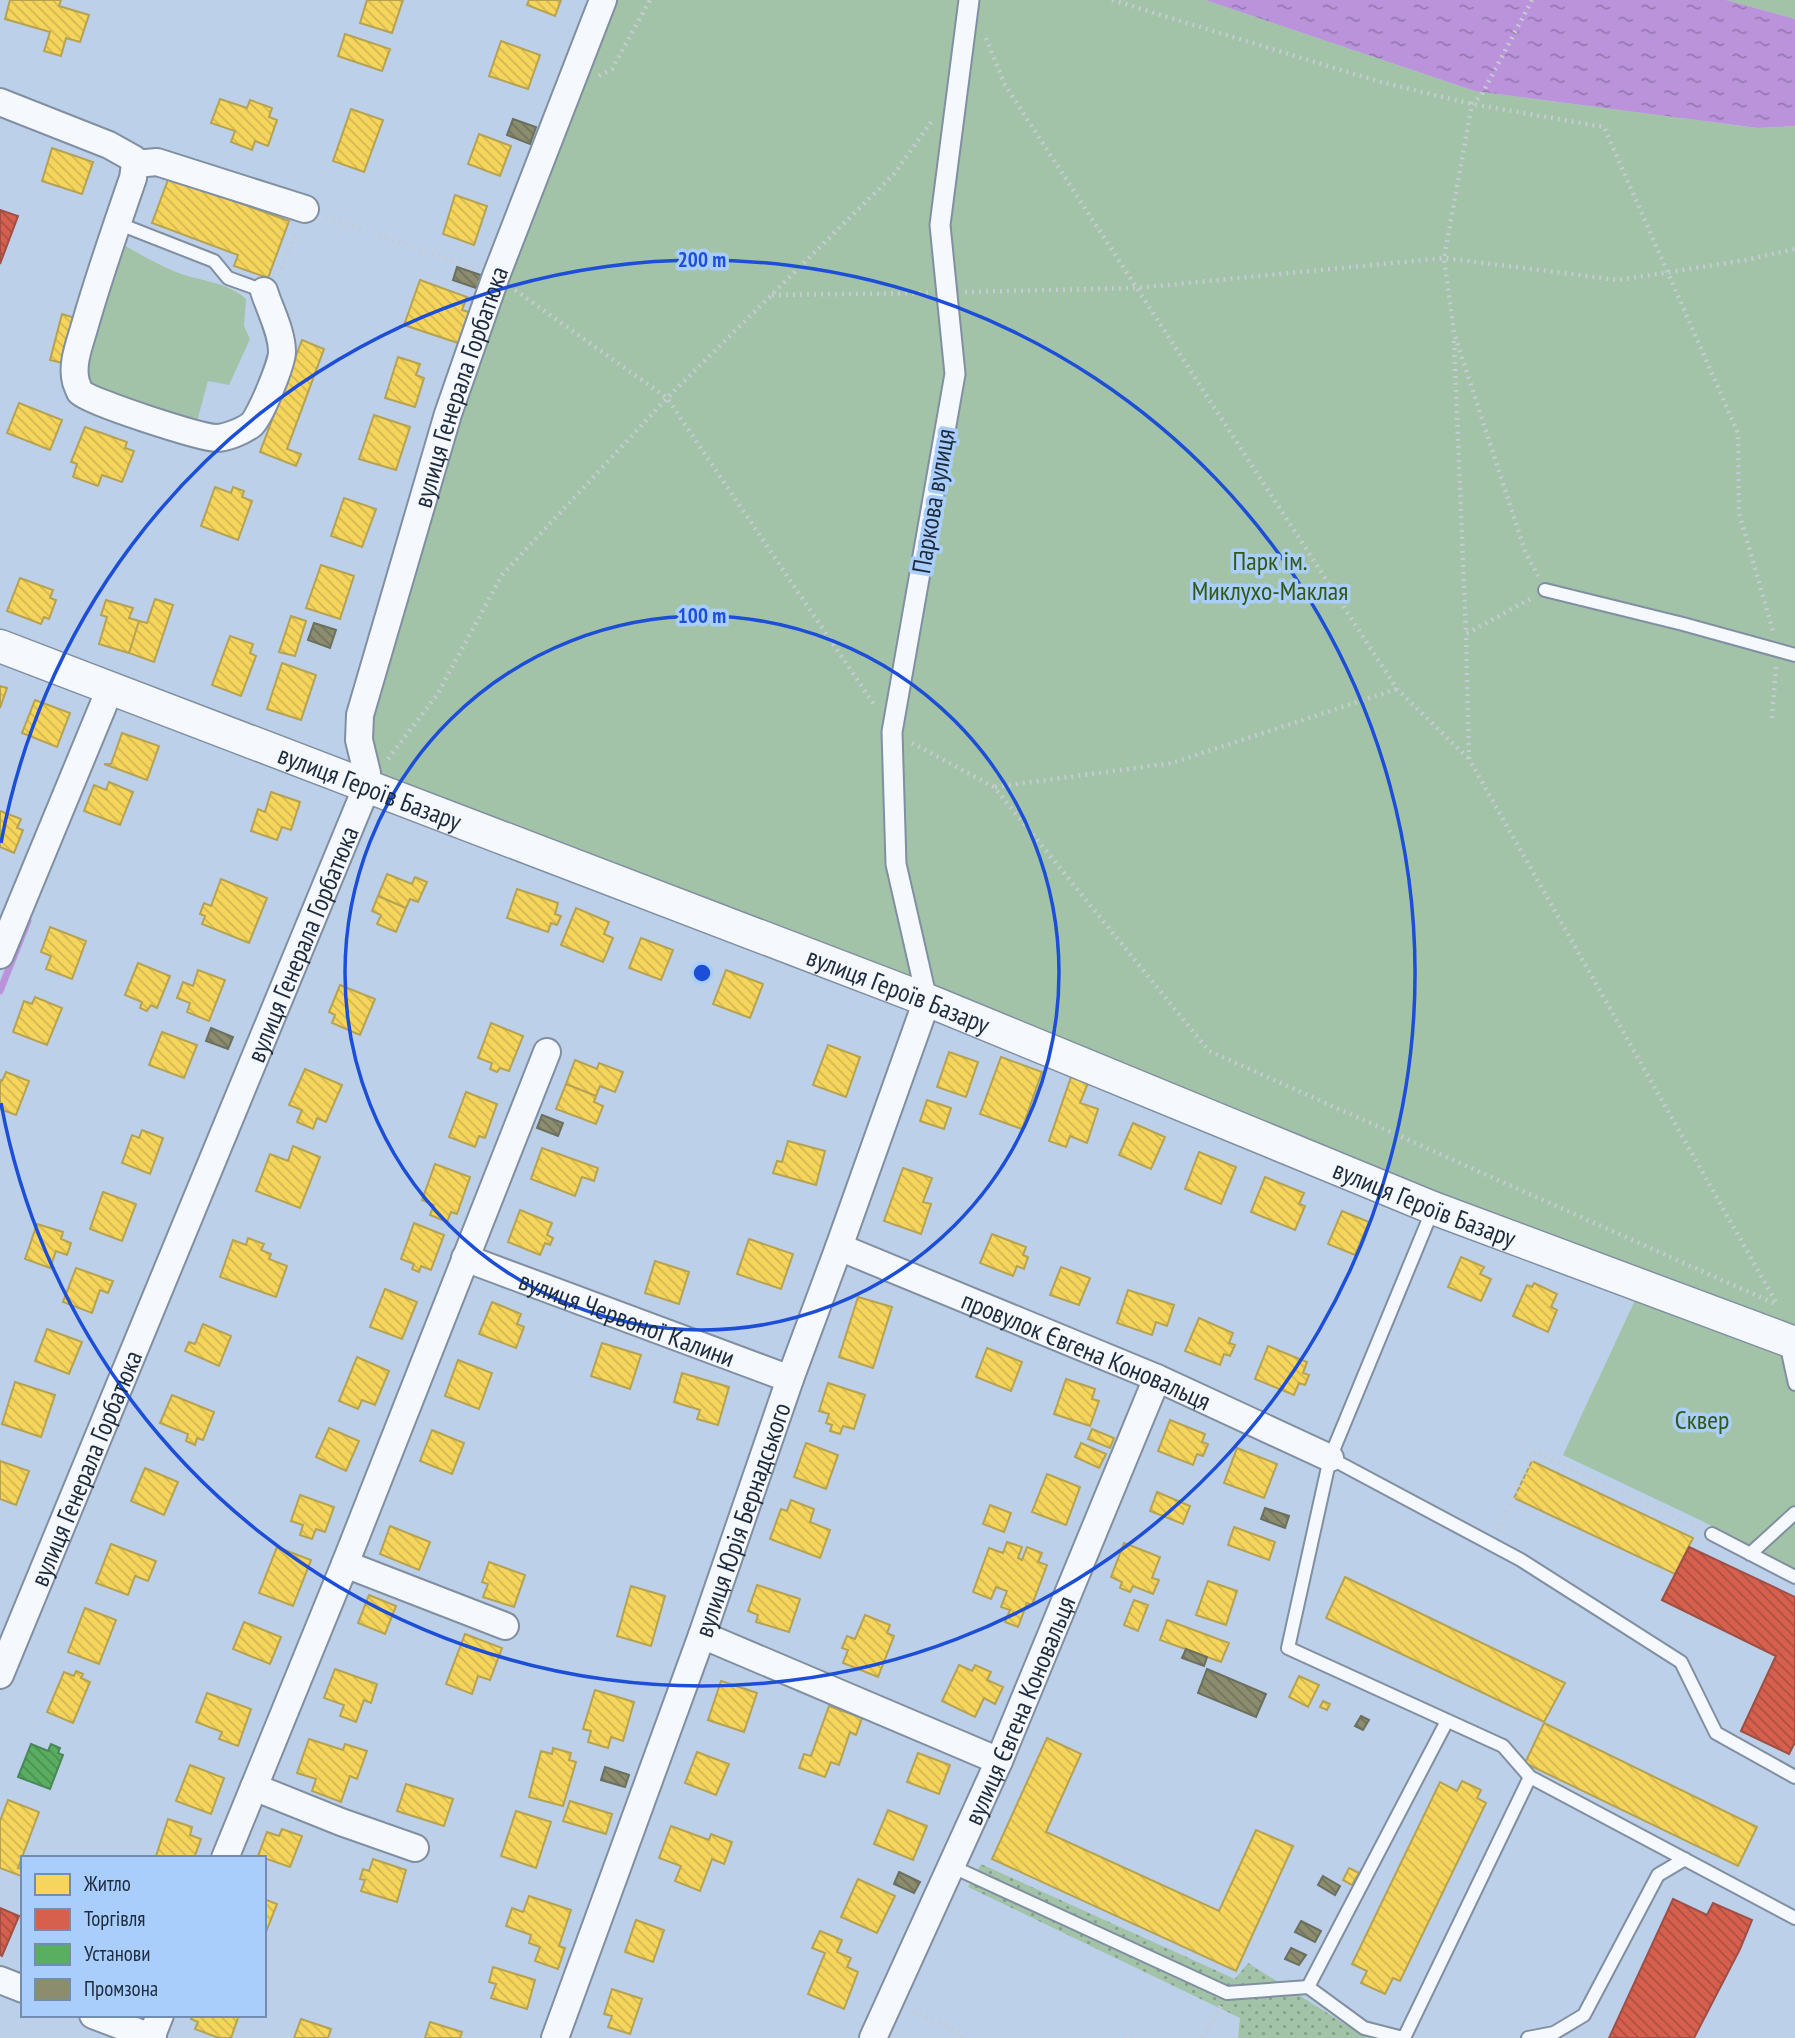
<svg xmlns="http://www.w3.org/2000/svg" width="1795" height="2038" font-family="'PT Sans Narrow',sans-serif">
	<defs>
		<pattern id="grass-dots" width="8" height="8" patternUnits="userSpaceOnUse" patternTransform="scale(1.75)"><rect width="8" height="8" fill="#a3c3a9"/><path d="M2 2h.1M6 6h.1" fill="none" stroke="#849f8b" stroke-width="1.8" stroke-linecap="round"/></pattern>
		<pattern id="water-ripples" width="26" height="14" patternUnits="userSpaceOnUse" patternTransform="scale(1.75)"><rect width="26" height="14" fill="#ba93da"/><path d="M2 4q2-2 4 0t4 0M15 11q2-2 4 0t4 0" fill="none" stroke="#9778b2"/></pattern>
		<pattern id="homes-back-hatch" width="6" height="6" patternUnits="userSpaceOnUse" patternTransform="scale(1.75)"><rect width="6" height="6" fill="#f6d55c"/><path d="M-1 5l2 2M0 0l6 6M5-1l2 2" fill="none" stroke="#d2b751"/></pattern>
		<pattern id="shops-back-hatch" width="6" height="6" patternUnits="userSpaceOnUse" patternTransform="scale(1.75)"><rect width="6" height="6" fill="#d6604d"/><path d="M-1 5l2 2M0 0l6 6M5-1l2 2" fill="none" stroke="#ad4f41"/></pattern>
		<pattern id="public-back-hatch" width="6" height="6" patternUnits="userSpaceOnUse" patternTransform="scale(1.75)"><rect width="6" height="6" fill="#5aae61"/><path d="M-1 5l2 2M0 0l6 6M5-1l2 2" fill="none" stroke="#4a8e51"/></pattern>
		<pattern id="industry-back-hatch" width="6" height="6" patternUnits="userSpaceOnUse" patternTransform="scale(1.75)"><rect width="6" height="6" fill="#8c8c6e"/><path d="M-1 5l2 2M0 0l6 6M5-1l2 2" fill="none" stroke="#72735c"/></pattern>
	</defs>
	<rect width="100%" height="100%" fill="#bdd0e9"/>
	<path fill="url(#grass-dots)" d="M981 1864 1235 1979 1248 1963 1367 2038H1238L1240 2018 968 1887Z"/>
	<path fill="#a3c3a9" d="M603 0H1205L1475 91 1758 128 1795 126V1342L368 780 364 698Z
		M1726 0H1795V19Z
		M118 242C137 252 156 264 176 272 199 281 228 282 246 299L244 326 250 339 229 385 208 381 196 425 92 389 83 378Z
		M1636 1298 1795 1354V1569L1702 1521 1563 1455Z"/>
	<path fill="url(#water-ripples)" d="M1205 0H1726L1795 19V126L1758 128 1475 91Z"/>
	<path fill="url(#homes-back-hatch)" stroke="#b5a252" stroke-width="2" d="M10 0H61L59 6 89 15 80 42 66 38 61 56 44 51 50 32 5 19Z
		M367 0H403L392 33 360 23Z
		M529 0H561L555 16 527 5Z
		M345 34 390 49 382 71 338 56Z
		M501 41 540 55 528 89 489 76Z
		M220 99 247 108 250 100 272 108 269 117 277 120 268 146 255 141 252 150 231 142 235 131 211 123Z
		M351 109 383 120 364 172 333 161Z
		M479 134 511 146 500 176 468 164Z
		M52 148 93 162 82 194 42 181Z
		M169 177 289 221 268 278 234 266 238 255 152 223Z
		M455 195 487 206 474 245 443 234Z
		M420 280 467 297 462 310 472 313 461 344 404 325Z
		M62 314 75 318 63 363 50 360Z
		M302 340 324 349 287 449 301 454 296 466 260 452Z
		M398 357 420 364 416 375 424 378 415 407 385 398Z
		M19 403 62 420 50 450 7 433Z
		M374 415 410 427 396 470 359 459Z
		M85 427 127 442 125 448 134 451 122 482 102 475 98 486 73 477 77 464 71 462Z
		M215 487 231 493 233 487 244 491 242 497 252 501 238 540 201 526Z
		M344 498 376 509 362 547 331 536Z
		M321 565 354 576 340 619 306 608Z
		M20 578 53 590 50 598 56 600 49 619 44 617 41 624 7 611Z
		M155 599 173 605 154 662 129 653 139 621 147 623Z
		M106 600 133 608 129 618 139 621 129 653 99 644 107 617 101 615Z
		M291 616 306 621 295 656 279 652Z
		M230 636 253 644 250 653 256 656 241 696 212 685Z
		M282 663 316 675 301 720 267 709Z
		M0 686 7 688 0 708Z
		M35 700 70 713 57 747 22 733Z
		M122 733 159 746 147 780 104 764H111Z
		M109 782 133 792 120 825 84 811 94 785 106 790Z
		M271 792 300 802 291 830 282 827 277 840 251 831 258 809 265 812Z
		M0 811 21 819 17 828 23 830 14 853 0 847Z
		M387 874 412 884 415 877 427 882 418 902 410 899 406 908 378 896Z
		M221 879 267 898 249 943 202 924 205 916 200 914 204 903 211 906Z
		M517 889 558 903 555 914 561 916 557 925 551 923 548 932 507 918Z
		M378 896 406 908 396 932 377 924 381 915 372 911Z
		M576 908 609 922 604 934 613 938 603 962 561 945Z
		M50 927 86 941 72 979 46 969 51 956 41 952Z
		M641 938 673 950 661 980 629 968Z
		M138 963 170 976 157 1008 151 1005 147 1011 140 1008 142 1002 125 995Z
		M198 970 225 980 209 1021 187 1012 190 1003 177 998 183 982 193 986Z
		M726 970 763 984 750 1018 713 1004Z
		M340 985 375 999 360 1035 332 1023 335 1015 329 1012Z
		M35 997 62 1008 47 1045 13 1032 24 1001 32 1004Z
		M491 1023 523 1036 509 1071 500 1068 497 1072 490 1069 492 1063 478 1058Z
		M162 1032 197 1045 184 1078 149 1065Z
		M828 1045 860 1057 846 1097 813 1085Z
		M949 1052 978 1062 966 1097 937 1087Z
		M1001 1057 1042 1072 1022 1129 980 1114Z
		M575 1060 597 1069 599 1063 623 1072 615 1092 600 1086 596 1096 566 1084Z
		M305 1069 342 1085 326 1122 317 1118 313 1129 297 1122 302 1110 289 1105Z
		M6 1072 29 1081 16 1115 0 1109V1080L2 1081Z
		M1071 1077 1088 1083 1080 1103 1098 1109 1087 1143 1070 1136 1066 1147 1049 1141Z
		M566 1084 596 1096 594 1102 603 1106 596 1124 556 1109Z
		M466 1092 497 1104 485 1138 479 1136 475 1147 449 1137Z
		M927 1100 951 1108 944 1129 920 1121Z
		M1133 1123 1165 1137 1151 1169 1119 1155Z
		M142 1130 163 1138 150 1174 122 1163 132 1135 139 1138Z
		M788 1141 825 1151 816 1185 773 1173 777 1161 782 1162Z
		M293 1146 320 1157 300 1208 256 1191 270 1154 288 1161Z
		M542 1148 598 1168 594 1181 582 1177 575 1196 531 1179Z
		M1199 1152 1236 1167 1221 1204 1185 1189Z
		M435 1164 470 1177 457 1214 451 1212 447 1222 430 1215 434 1205 422 1200Z
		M903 1168 932 1178 923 1202 931 1204 921 1234 884 1221Z
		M1265 1177 1304 1193 1299 1204 1305 1206 1295 1230 1251 1212Z
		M103 1192 136 1204 122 1241 90 1229Z
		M520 1210 552 1223 547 1235 553 1238 550 1245 545 1243 540 1255 508 1242Z
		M1342 1211 1369 1222 1355 1255 1328 1244Z
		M414 1223 444 1235 431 1270 421 1266 419 1272 412 1269 414 1264 401 1259Z
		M37 1224 63 1232 61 1239 71 1243 67 1255 56 1251 50 1268 25 1259Z
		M992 1234 1026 1247 1023 1255 1028 1257 1024 1269 1017 1266 1013 1276 980 1263Z
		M248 1238 264 1244 261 1250 271 1254 269 1259 287 1266 276 1297 220 1277 233 1240 246 1245Z
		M749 1239 793 1254 781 1289 737 1274Z
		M1461 1257 1484 1267 1480 1274 1491 1279 1481 1301 1448 1287Z
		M655 1261 689 1272 679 1304 645 1293Z
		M1061 1267 1090 1278 1079 1305 1050 1295Z
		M76 1268 113 1281 108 1293 100 1290 92 1313 63 1302Z
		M1534 1283 1557 1294 1551 1307 1557 1310 1548 1332 1513 1316 1527 1285 1532 1287Z
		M385 1289 417 1302 402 1339 370 1327Z
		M1128 1290 1174 1305 1167 1326 1156 1322 1152 1335 1117 1323Z
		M858 1297 892 1307 873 1368 839 1357Z
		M492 1302 521 1314 517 1324 524 1327 516 1348 479 1334Z
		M1199 1318 1233 1333 1229 1343 1235 1345 1230 1356 1224 1354 1220 1365 1185 1351Z
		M203 1324 231 1336 219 1366 185 1351 189 1342 195 1344Z
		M47 1329 82 1342 69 1374 35 1361Z
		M602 1343 641 1355 630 1389 591 1376Z
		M1268 1346 1307 1362 1303 1373 1309 1375 1305 1385 1299 1383 1294 1395 1255 1379Z
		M987 1348 1022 1362 1011 1391 976 1377Z
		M357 1357 389 1371 375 1405 362 1400 358 1409 339 1401Z
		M458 1360 492 1373 479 1409 445 1396Z
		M682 1373 729 1387 718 1425 697 1419 700 1410 674 1402Z
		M1066 1379 1095 1389 1092 1399 1099 1401 1090 1426 1054 1414Z
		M15 1382 55 1395 41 1437 2 1424Z
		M828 1383 865 1395 854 1429 843 1426 840 1434 830 1431 832 1425 826 1423 829 1414 819 1411Z
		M172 1395 214 1412 203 1440 197 1438 195 1445 186 1441 188 1434 160 1423Z
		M1170 1420 1205 1434 1202 1442 1208 1444 1203 1456 1197 1454 1193 1465 1158 1451Z
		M329 1428 359 1441 346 1471 316 1457Z
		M1092 1429 1114 1438 1110 1448 1088 1439Z
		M432 1430 464 1443 452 1474 420 1461Z
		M806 1443 838 1455 826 1489 794 1477Z
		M1081 1443 1106 1454 1099 1468 1075 1457Z
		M1237 1448 1277 1464 1264 1498 1224 1483Z
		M0 1461 29 1471 16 1505 0 1499Z
		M1532 1461 1693 1538 1675 1574 1514 1498Z
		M145 1468 178 1482 164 1515 131 1501Z
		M1047 1474 1080 1487 1066 1525 1032 1512Z
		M1157 1492 1190 1506 1183 1524 1150 1511Z
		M300 1495 334 1507 325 1532 316 1529 312 1539 300 1535 303 1525 291 1521Z
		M791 1500 814 1509 810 1522 830 1530 820 1558 770 1539 781 1509 787 1511Z
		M990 1505 1011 1513 1004 1532 983 1524Z
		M390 1526 430 1542 419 1570 380 1554Z
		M1234 1527 1275 1542 1269 1560 1228 1545Z
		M1007 1542 1022 1547 1018 1558 1022 1560 1027 1547 1042 1553 1038 1562 1047 1565 1032 1605 1027 1603 1018 1627 1005 1622 1010 1610 1001 1607 1007 1591 996 1587 991 1599 973 1592 989 1548 1003 1553Z
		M1124 1543 1160 1557 1152 1578 1159 1580 1153 1594 1133 1586 1130 1592 1120 1588 1122 1582 1111 1577Z
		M111 1544 156 1561 148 1581 135 1576 128 1595 96 1583Z
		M277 1547 311 1560 293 1606 259 1593Z
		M1682 1561 1795 1616V1742L1789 1754 1741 1731 1776 1656 1662 1600Z
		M489 1562 525 1575 514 1607 483 1597 488 1584 482 1582Z
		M1345 1577 1565 1683 1544 1722 1326 1618Z
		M1208 1581 1237 1591 1226 1625 1196 1615Z
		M757 1585 800 1599 789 1632 756 1622 758 1615 748 1611Z
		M631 1586 665 1596 651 1646 617 1636Z
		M369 1595 396 1606 385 1634 358 1623Z
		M1134 1600 1148 1605 1138 1631 1124 1625Z
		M85 1608 116 1620 99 1664 68 1652Z
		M865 1615 890 1625 887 1633 894 1636 878 1677 843 1663 848 1650 842 1648 847 1636 855 1639Z
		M1167 1620 1229 1643 1221 1662 1160 1640Z
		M244 1622 281 1637 270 1664 233 1649Z
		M465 1634 502 1648 490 1680 478 1676 472 1694 446 1684Z
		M959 1665 972 1671 975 1665 991 1672 987 1680 1003 1687 995 1704 984 1698 975 1717 942 1701Z
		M335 1669 377 1684 371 1703 364 1700 356 1722 340 1716 344 1705 324 1698Z
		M76 1671 83 1674 81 1678 90 1682 73 1723 47 1712 64 1672 74 1676Z
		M1299 1676 1319 1685 1308 1707 1289 1697Z
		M721 1681 757 1693 744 1732 708 1720Z
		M595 1690 634 1702 623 1741 611 1737 608 1748 588 1742 591 1731 583 1729Z
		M207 1693 251 1709 238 1746 219 1739 222 1732 196 1722Z
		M1323 1701 1330 1704 1327 1710 1320 1707Z
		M829 1706 862 1718 856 1735 850 1732 839 1765 831 1762 825 1777 799 1768 804 1754 811 1756Z
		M1544 1723 1757 1827 1738 1866 1525 1763Z
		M1047 1738 1081 1754 1046 1832 1219 1911 1256 1830 1293 1846 1236 1971 992 1859Z
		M309 1739 343 1750 345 1744 367 1751 357 1779 350 1776 341 1802 312 1791 316 1779 297 1773Z
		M553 1748 571 1753 569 1760 576 1762 563 1806 529 1797 541 1751 552 1754Z
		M697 1752 729 1764 716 1795 685 1783Z
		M918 1753 950 1765 939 1794 907 1782Z
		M190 1765 224 1778 211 1814 176 1801Z
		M1462 1781 1481 1790 1477 1798 1486 1803 1400 1981 1393 1978 1385 1994 1361 1983 1367 1971 1352 1964 1440 1782 1457 1791Z
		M406 1784 453 1799 444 1826 397 1811Z
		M8 1800 39 1812 18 1868 23 1869 21 1876 0 1868V1821Z
		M570 1801 612 1814 606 1834 563 1821Z
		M888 1810 927 1826 913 1860 874 1844Z
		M516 1811 551 1822 536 1868 501 1856Z
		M168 1819 192 1827 190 1835 201 1839 194 1858H162L156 1856Z
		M671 1826 709 1840 711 1834 732 1842 724 1864 712 1859 700 1891 675 1881 681 1866 659 1858Z
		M282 1829 302 1836 290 1867 258 1856 267 1832 279 1836Z
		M373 1859 406 1870 397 1902 361 1891 365 1880 360 1879 363 1869 369 1871Z
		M1349 1868 1359 1873 1352 1885 1343 1880Z
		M858 1879 895 1896 877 1933 841 1917Z
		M529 1896 571 1910 559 1946 565 1948 558 1969 535 1961 540 1947 529 1943 531 1935 506 1926 512 1908 523 1912Z
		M264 1899 277 1904 264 1937Z
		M636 1920 664 1930 653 1962 625 1952Z
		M820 1931 842 1940 837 1952 851 1958 847 1967 858 1972 844 2009 808 1994 825 1953 812 1948Z
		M493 1967 535 1980 527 2009 491 1998 496 1984 489 1982Z
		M612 1989 642 1999 630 2034 608 2027 612 2016 604 2014Z
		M193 2015H239L231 2038H219L195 2029 198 2022 191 2019Z
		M301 2019 331 2029 328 2038H294Z
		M430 2022 462 2032 460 2038H425Z"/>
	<path fill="url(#shops-back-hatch)" stroke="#9e5048" stroke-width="2" d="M0 210 18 216 0 264Z
		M1689 1547 1795 1597V1742L1789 1754 1741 1731 1776 1656 1662 1600Z
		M1673 1899 1707 1915 1713 1903 1752 1920 1740 1949 1694 2038H1609Z
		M0 1908 19 1916 2 1956 0 1955Z"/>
	<path fill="url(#public-back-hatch)" stroke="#488756" stroke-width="2" d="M31 1744 48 1751 51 1744 60 1748 58 1753 63 1755 50 1789 18 1777Z"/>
	<path fill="url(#industry-back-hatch)" stroke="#6b6f5f" stroke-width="2" d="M513 119 536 127 530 144 507 135Z
		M457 267 484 276 479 289 453 280Z
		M314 623 336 630 330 648 308 640Z
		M211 1028 233 1037 228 1049 206 1041Z
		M542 1115 563 1123 558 1136 537 1128Z
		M1265 1508 1289 1516 1285 1528 1261 1519Z
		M1186 1649 1207 1657 1204 1666 1182 1658Z
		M1207 1669 1266 1694 1256 1717 1198 1693Z
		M1361 1716 1369 1720 1363 1730 1355 1726Z
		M605 1767 629 1775 625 1787 601 1780Z
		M899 1872 920 1882 914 1893 894 1884Z
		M1323 1876 1340 1886 1335 1895 1318 1885Z
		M1301 1921 1321 1931 1315 1942 1295 1932Z
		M1291 1948 1306 1955 1299 1965 1285 1959Z"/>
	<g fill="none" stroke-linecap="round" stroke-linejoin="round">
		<path stroke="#ba93da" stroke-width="7" d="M0 991 28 921"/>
		<g stroke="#808fa1" stroke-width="16">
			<path id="service" d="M117 223 214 261 228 278 264 291
				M1545 590 1683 624 1795 655
				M1433 1209 1330 1458 1288 1648 1503 1746 1530 1777 1795 1918
				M1786 1343 1795 1384
				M1330 1458 1521 1560 1681 1662 1716 1733 1795 1777
				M1712 1534 1795 1577
				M1750 1554 1795 1513
				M951 1866 1227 1993 1308 1987 1447 1721
				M1308 1987 1364 2028 1403 2038
				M1404 2038 1530 1777
				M1528 2038 1554 2033 1584 2015 1658 1875 1685 1859"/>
		</g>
		<g stroke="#808fa1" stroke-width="23">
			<path id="pedestrian" d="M927 1000 896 864 892 732 955 374 940 225 969 0"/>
		</g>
		<g stroke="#808fa1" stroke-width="30">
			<g id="minor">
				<path d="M0 102 109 145 134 159 135 164"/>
				<path d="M264 291C270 310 282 332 282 352 282 363 260 418 251 425 243 431 226 438 216 438 199 437 92 403 80 392 79 390 77 385 76 382 71 364 80 343 85 325 99 276 116 227 133 178L135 164 157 162 305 209"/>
				<path d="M0 955 110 689"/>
				<path id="s1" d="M839 1247 1157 1378 1330 1458"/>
				<path id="s2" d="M465 1258 790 1379"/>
				<path d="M345 1564 547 1052"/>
				<path d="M702 1635 999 1761"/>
				<path id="s3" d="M0 1675 367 786V773L359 740 360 715 448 414 496 276 603 0"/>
				<path d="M254 1787 345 1564 505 1626"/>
				<path d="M225 1858 254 1787 341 1822 415 1848"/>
				<path d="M0 1980 23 1989"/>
				<path d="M93 2015 153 2038"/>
				<path d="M151 2038 160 2015"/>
				<path id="s4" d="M555 2038 702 1635 790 1379 839 1247 927 1000"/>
				<path id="s5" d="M873 2038 999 1761 1157 1378"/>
			</g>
		</g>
		<g stroke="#808fa1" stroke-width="35">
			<g id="tertiary">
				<path id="s6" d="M0 646 927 1000 1433 1208 1795 1343"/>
			</g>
		</g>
		<path stroke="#c5cbd2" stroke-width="4.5" stroke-dasharray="2 5" stroke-linecap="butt" d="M1112 0 1377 81 1472 104 1604 127 1738 433 1739 513 1773 631
			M1532 0 1481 96 1472 104 1444 258 1454 333 1525 551 1538 576
			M986 38 1005 85 1397 689 1468 758
			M599 76 612 69 650 0
			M326 217 473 268
			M279 276 296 232
			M515 290 667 398 875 706
			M965 292 1136 288 1444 258 1619 280 1746 260 1795 249
			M772 295 928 293
			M1454 341 1466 634
			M1530 599 1466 634 1469 759 1777 1304
			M1772 718 1776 667
			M912 743 994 787 1209 1051 1778 1305
			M388 759 437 695 502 575 667 398 895 173 931 122
			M995 787 1172 763 1397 689
			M1498 1531 1535 1452 1699 1528
			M913 2011 960 2032 963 2038
			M1124 2038H1133
			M1202 2038 1221 2006"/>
		<use href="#service" stroke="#f5f8fc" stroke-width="12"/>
		<use href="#pedestrian" stroke="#f5f8fc" stroke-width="19"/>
		<use href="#minor" stroke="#f5f8fc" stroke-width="26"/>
		<use href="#tertiary" stroke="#f5f8fc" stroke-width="32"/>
	</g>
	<g fill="none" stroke="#1d4ed8" stroke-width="3.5">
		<circle cx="702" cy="973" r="357"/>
		<path d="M1 843A713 713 0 1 1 1 1103"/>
	</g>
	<g text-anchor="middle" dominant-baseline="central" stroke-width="7" stroke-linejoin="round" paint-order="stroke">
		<g font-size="26" fill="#1d2b3c" stroke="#aacefc">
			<text stroke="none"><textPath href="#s3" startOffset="1377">вулиця Генерала Горбатюка</textPath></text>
			<text transform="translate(933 501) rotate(-80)">Паркова вулиця</text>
			<text stroke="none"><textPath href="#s6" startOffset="396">вулиця Героїв Базару</textPath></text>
			<text stroke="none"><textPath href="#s3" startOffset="791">вулиця Генерала Горбатюка</textPath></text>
			<text stroke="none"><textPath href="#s6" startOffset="962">вулиця Героїв Базару</textPath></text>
			<text stroke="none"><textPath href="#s6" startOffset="1530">вулиця Героїв Базару</textPath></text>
			<text stroke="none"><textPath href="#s2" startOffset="173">вулиця Червоної Калини</textPath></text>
			<text stroke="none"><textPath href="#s1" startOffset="268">провулок Євгена Коновальця</textPath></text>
			<text stroke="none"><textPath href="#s3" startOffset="224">вулиця Генерала Горбатюка</textPath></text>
			<text stroke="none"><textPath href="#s4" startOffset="551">вулиця Юрія Бернадського</textPath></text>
			<text stroke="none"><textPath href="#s5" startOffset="359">вулиця Євгена Коновальця</textPath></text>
		</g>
		<g font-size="26" fill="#325815" stroke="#aacefc">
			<text x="1270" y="560">Парк ім.<tspan x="1270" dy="30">Миклухо-Маклая</tspan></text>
			<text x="1702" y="1419">Сквер</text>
		</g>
	</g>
	<circle cx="702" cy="973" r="10" fill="#1d4ed8" stroke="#aacefc" stroke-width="3.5"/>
	<g font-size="21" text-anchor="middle" font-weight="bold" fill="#1d4ed8" stroke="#aacefc" stroke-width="7" stroke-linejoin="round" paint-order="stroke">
		<text x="702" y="267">200 m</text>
		<text x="702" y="623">100 m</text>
	</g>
	<rect x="21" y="1856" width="245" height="161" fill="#aacefc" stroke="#728daf" stroke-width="2"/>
	<rect x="35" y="1874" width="35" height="21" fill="#f6d55c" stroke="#728daf" stroke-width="2"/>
	<text x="84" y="1891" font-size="21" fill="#1d2b3c">Житло</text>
	<rect x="35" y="1909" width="35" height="21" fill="#d6604d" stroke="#728daf" stroke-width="2"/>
	<text x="84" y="1926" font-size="21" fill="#1d2b3c">Торгівля</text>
	<rect x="35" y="1944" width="35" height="21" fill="#5aae61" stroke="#728daf" stroke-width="2"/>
	<text x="84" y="1961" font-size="21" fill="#1d2b3c">Установи</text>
	<rect x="35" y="1979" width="35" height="21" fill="#8c8c6e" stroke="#728daf" stroke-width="2"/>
	<text x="84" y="1996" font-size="21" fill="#1d2b3c">Промзона</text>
</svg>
